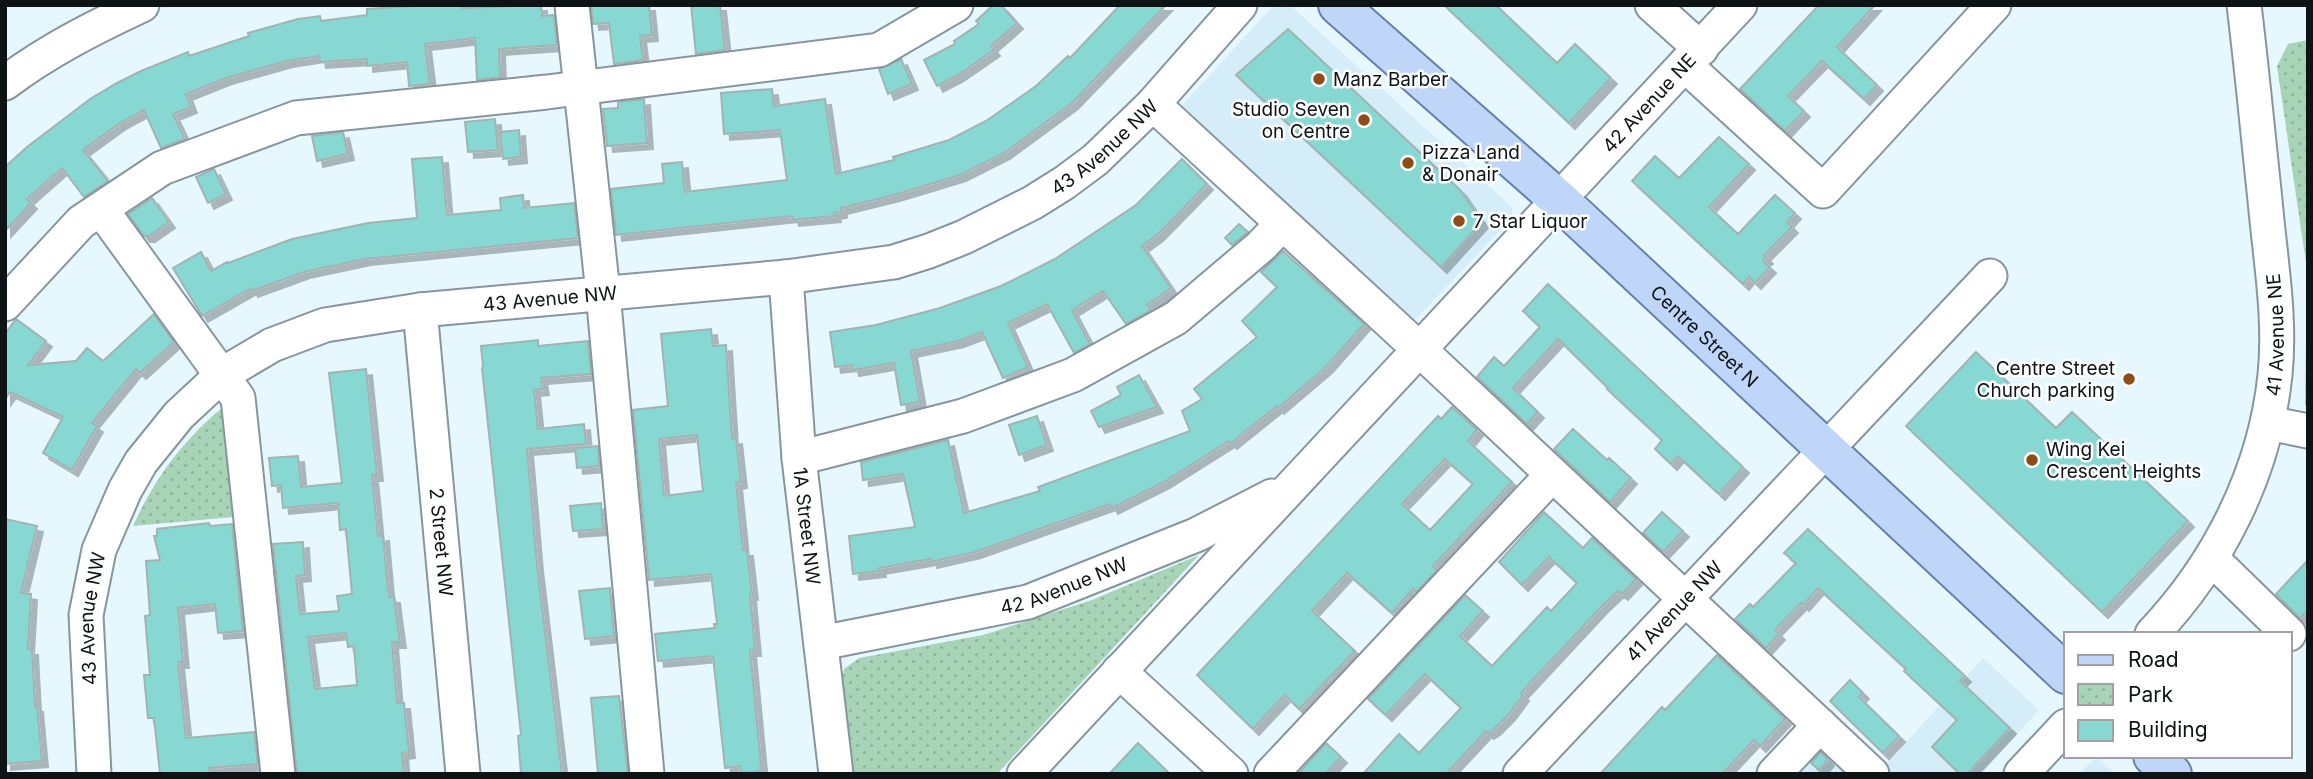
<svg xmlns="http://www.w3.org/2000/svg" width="2313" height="779" font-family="Inter,sans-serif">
	<defs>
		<pattern id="park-dots" width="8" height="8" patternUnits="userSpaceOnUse" patternTransform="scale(1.75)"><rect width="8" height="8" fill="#a7d3b6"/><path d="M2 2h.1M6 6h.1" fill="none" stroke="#8fb49c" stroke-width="1.8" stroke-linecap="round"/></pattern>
		<filter id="shadow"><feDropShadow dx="6" dy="6" stdDeviation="0" flood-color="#0004"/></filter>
	</defs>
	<rect width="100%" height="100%" fill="#e7f7fe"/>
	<path fill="#d5edf8" d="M1291 6 1512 207V218L1407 328 1178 110 1271 8Z
		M1983 658 2039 710 1981 774H1784L1835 720 1885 765Z
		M2096 757 2116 774H2079Z"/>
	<path fill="url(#park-dots)" d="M2308 40V406L2305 405 2307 270 2277 66 2288 44Z
		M228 403 245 516 133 526C155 477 186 436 228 403Z
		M1199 555 997 774H850L842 682 844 669 859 658 983 635 1092 600Z"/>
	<path fill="#87d8d2" stroke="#a2b3b2" stroke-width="2" fill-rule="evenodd" filter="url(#shadow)" d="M429 5H461L462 8 541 5 542 16 554 15 557 45 499 49 500 77 477 80 475 38 425 44 430 84 409 86 407 62 367 66V59L320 62 319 56 287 61 226 78 186 94 191 107 173 114 185 139 161 148 144 110 120 123 83 150 108 181 84 197 62 168 27 199 31 203 5 231V167L27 147 90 99 117 83 141 71 188 52 189 56 249 36 248 33 298 19 320 16 321 21 367 15V9Z
		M591 5H649L652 35 640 36 643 60 614 64 609 23 593 24Z
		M691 5H720L725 50 696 54Z
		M993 5H1001L1017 23 991 46 994 50 958 75 937 86 924 60 955 44 954 41 979 24 976 21Z
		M1120 5H1166L1072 103 1004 153 960 175 894 195 841 208V212L834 213 835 216 793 220 792 216 616 235 611 189 664 183 662 164 682 162 685 192 787 180 780 130 724 134 721 93 772 89 774 106 825 99 836 174 894 160 893 157 949 140 986 121 1036 86 1068 56 1070 58Z
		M1444 5H1496L1557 63 1575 44 1611 78 1569 123Z
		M1819 5H1875L1837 47 1877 85 1864 99 1822 61 1788 96 1804 111 1785 131 1740 89Z
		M1288 29 1460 190 1482 222 1441 267 1236 75Z
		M901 59 912 84 888 94 879 69Z
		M644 99 647 143 607 146 603 109 618 108V102Z
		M495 119 498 150 468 152 465 122Z
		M519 130 521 157 503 159 500 132Z
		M343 132 348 154 317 161 312 136Z
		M1719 137 1749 164 1709 207 1738 234 1775 195 1795 213 1787 222 1792 227 1764 255 1767 258 1763 261 1770 267 1755 283 1749 277 1743 284 1632 181 1655 156 1679 178Z
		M442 157 447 215 501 210 500 198 523 195 524 208 574 203 578 238 365 259 304 272 252 291 251 288 202 316 173 268 201 252 211 271 227 262 228 263 292 239 368 223 417 218 412 159Z
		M1182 159 1207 184 1157 235 1142 246 1171 288 1147 305 1151 310 1126 324 1103 291 1072 310 1090 344 1074 353 1047 304 1008 323 1028 367 1003 378 982 332 958 341 911 351 920 402 901 405 894 363 853 370 852 365 835 367 830 332 876 325 940 308 1001 286 1055 259 1136 205Z
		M214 169 226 194 208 203 196 177Z
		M152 198 169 222 149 236H144L128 214Z
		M1239 224 1248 232 1232 245 1225 238Z
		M1283 251 1364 324 1326 367 1278 408 1277 406 1231 443 1229 441 1164 482 1112 508 1110 504 975 552 931 562V559L879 568 880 571 853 574 849 536 915 527 903 474 863 480 861 462 948 440 964 513 1040 491 1038 487 1190 431 1182 411 1202 399 1194 389 1257 337 1242 321 1277 287 1261 272Z
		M1548 284 1743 467 1719 494 1678 456 1671 464 1655 449 1662 440 1607 389 1608 388 1558 339 1513 388 1538 412 1527 424 1477 377 1494 357 1504 366 1540 327 1523 311Z
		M154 314 174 342 140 373 136 369 92 423 97 426 72 470 43 453 63 417 10 392 5 399V334L16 319 46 341 28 365 76 361 87 348 103 361Z
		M711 329 713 346 726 345 732 439 736 438 741 482 736 483 743 550H747L752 594H750L755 650H750L761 765 760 771 741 773 740 766 725 768 713 656 658 661 655 634 715 628 714 624H717L711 574 649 580 633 410 668 406 661 334ZM697 435 703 491 664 496 659 439Z
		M538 340V346L588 341 591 374 541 378 543 389 534 390 538 429 584 424 586 444 527 449 537 565 562 774H521L518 736 521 735 482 368 483 367 481 346Z
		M1976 352 2056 428 2072 412 2188 521 2102 612 1906 426Z
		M366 369 377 475H372L378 536 383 535 388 590 390 597H394L396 613 400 642H392L397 703H404L409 752 402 753 404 774H297L273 544 303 542 305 575 296 576 300 614 339 611 337 596 352 594 346 529 340 530 338 503 283 508 281 485 272 486 269 458 298 456 301 487 342 483 329 373ZM346 633 348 647 354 646 357 685 315 689 308 637Z
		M1139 375 1157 407 1099 427 1091 411 1121 395 1117 387Z
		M1452 407 1477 430 1468 441 1512 482 1433 566 1437 570 1416 592 1413 589 1392 613 1347 573 1312 611 1355 651 1299 709 1285 695 1253 729 1197 675 1438 416 1441 419ZM1445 459 1473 484 1430 530 1402 504Z
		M1037 416 1047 445 1019 455 1009 425Z
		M1573 429 1607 460 1609 458 1631 478 1610 502 1554 449Z
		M598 446 599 466 577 468 575 448Z
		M601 503 603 529 573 531 570 506Z
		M1544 512 1583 548 1592 538 1636 579 1622 594 1618 591 1602 606 1521 693 1523 695 1509 714 1494 729 1488 733 1486 731 1446 774H1363L1399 734 1419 753 1461 708 1425 674 1386 715 1368 699 1465 595 1483 611 1460 636 1492 666 1547 607 1551 611 1577 583 1549 557 1522 585 1499 562Z
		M1662 512 1683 531 1663 552 1643 533Z
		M5 519 37 526 21 593 31 594 28 649H32L35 706H37L42 761 5 764Z
		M209 523 210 526 232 524 243 631 218 633 215 604 178 608 183 662H178L186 738 254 732 258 764 209 768 210 774H160L154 718H148L144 675H150L145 616 150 615 146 561 160 560 154 536H157V529Z
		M1808 529 1965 676 1960 681 2010 728 1967 774H1960L1932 747 1957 720 1904 671 1906 669 1818 588 1803 605 1801 603 1775 630 1779 634 1766 648 1735 619 1750 604 1753 607 1796 563 1784 553Z
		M2308 560V610L2300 618 2276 594Z
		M610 588 614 636 585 639 579 591Z
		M1717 655 1785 719 1760 746 1754 740 1722 774H1600L1662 707 1665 710Z
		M1850 680 1863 693 1859 697 1899 736 1883 753 1830 701Z
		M619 696 628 774H598L591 698Z
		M1138 743 1170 774H1109Z
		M1326 743 1341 757 1325 774H1298Z
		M1821 752 1828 760 1819 770 1811 763Z"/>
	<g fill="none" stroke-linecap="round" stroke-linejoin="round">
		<g stroke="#87969c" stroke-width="37">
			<g id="minor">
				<path d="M572 5 603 293 647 774"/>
				<path d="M1652 5 1701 49"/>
				<path d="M1685 65 1823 191 1994 5"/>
				<path d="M5 83C47 51 95 27 142 5"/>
				<path d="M1153 104 1405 336 1872 774"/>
				<path d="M101 209 238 398 278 774"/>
				<path id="s1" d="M786 277 799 458 836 774"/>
				<path d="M5 304 81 222 162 168 296 118 547 92 879 50 956 5"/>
				<path id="s2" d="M420 310 463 774"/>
				<path d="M2268 423 2308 431"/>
				<path d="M799 458 963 416 1073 375 1176 318 1261 246 1282 224"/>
				<path d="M2212 559 2289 634"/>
				<path id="s3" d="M2152 634C2219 563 2265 472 2275 375 2281 317 2270 258 2265 200 2258 135 2252 70 2244 5"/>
				<path id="s4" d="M821 643 1028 602 1196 535 1272 496"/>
				<path d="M1119 671 1231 774"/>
				<path id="s5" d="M94 774 86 615 99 550 125 490 141 462 179 415 223 374 272 345 325 325 420 310 786 277 894 262 929 251 964 237 1032 203 1064 183 1095 160 1153 104 1240 5"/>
				<path id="s6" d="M1024 774 1740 5"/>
				<path d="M1271 774 1552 475"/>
				<path id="s7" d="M1520 774 1990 276"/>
				<path d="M1774 774 1820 725"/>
				<path d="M2021 774 2066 726"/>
			</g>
		</g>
		<g stroke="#6681a7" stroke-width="42">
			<g id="major">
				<path id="s8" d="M1338 5 1558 199 2066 674"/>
				<path d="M2153 756 2172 774"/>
			</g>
		</g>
		<use href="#minor" stroke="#fff" stroke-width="33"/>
		<use href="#major" stroke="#bfd6f9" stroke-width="38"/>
	</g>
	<g fill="#8d4c18" stroke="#fff" stroke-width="2.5">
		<circle cx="1319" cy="79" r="7"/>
		<circle cx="1364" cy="120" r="7"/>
		<circle cx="1408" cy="163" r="7"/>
		<circle cx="1459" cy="221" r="7"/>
		<circle cx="2129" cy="379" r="7"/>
		<circle cx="2032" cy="460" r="7"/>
	</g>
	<g text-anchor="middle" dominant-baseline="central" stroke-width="5" stroke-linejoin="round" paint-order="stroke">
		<g font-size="19" fill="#0e1416" stroke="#fff" text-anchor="start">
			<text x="1333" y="79">Manz Barber</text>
			<text x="1350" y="109" text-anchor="end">Studio Seven<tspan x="1350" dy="22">on Centre</tspan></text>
			<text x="1422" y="152">Pizza Land<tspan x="1422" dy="22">&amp; Donair</tspan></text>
			<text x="1473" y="221">7 Star Liquor</text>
			<text x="2115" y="368" text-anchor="end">Centre Street<tspan x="2115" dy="22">Church parking</tspan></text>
			<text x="2046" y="449">Wing Kei<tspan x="2046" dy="22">Crescent Heights</tspan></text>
		</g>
		<g font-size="19" fill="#0e1416" stroke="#fff">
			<text stroke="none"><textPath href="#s6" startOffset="917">42 Avenue NE</textPath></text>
			<text stroke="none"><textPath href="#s5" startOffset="1372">43 Avenue NW</textPath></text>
			<text stroke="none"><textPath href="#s5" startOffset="784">43 Avenue NW</textPath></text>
			<text stroke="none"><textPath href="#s3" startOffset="332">41 Avenue NE</textPath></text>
			<text stroke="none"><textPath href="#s8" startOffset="494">Centre Street N</textPath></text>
			<text stroke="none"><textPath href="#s1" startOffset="250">1A Street NW</textPath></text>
			<text stroke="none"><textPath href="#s2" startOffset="233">2 Street NW</textPath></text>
			<text stroke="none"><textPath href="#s4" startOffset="250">42 Avenue NW</textPath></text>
			<text stroke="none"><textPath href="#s7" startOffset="224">41 Avenue NW</textPath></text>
			<text stroke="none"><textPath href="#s5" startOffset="156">43 Avenue NW</textPath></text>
		</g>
	</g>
	<rect width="2313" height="779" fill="none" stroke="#0e1416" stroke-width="14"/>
	<rect x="2064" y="632" width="228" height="126" fill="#ffffff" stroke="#9fa1a2" stroke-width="2"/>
	<rect x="2078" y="655" width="35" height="10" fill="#bfd6f9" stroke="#9fa1a2" stroke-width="2"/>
	<text x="2128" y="667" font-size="21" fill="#0e1416">Road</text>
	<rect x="2078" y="684" width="35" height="21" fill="url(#park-dots)" stroke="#9fa1a2" stroke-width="2"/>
	<text x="2128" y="702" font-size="21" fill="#0e1416">Park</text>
	<rect x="2078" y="720" width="35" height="21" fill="#87d8d2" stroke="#9fa1a2" stroke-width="2"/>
	<text x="2128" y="737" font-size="21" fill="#0e1416">Building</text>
</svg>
